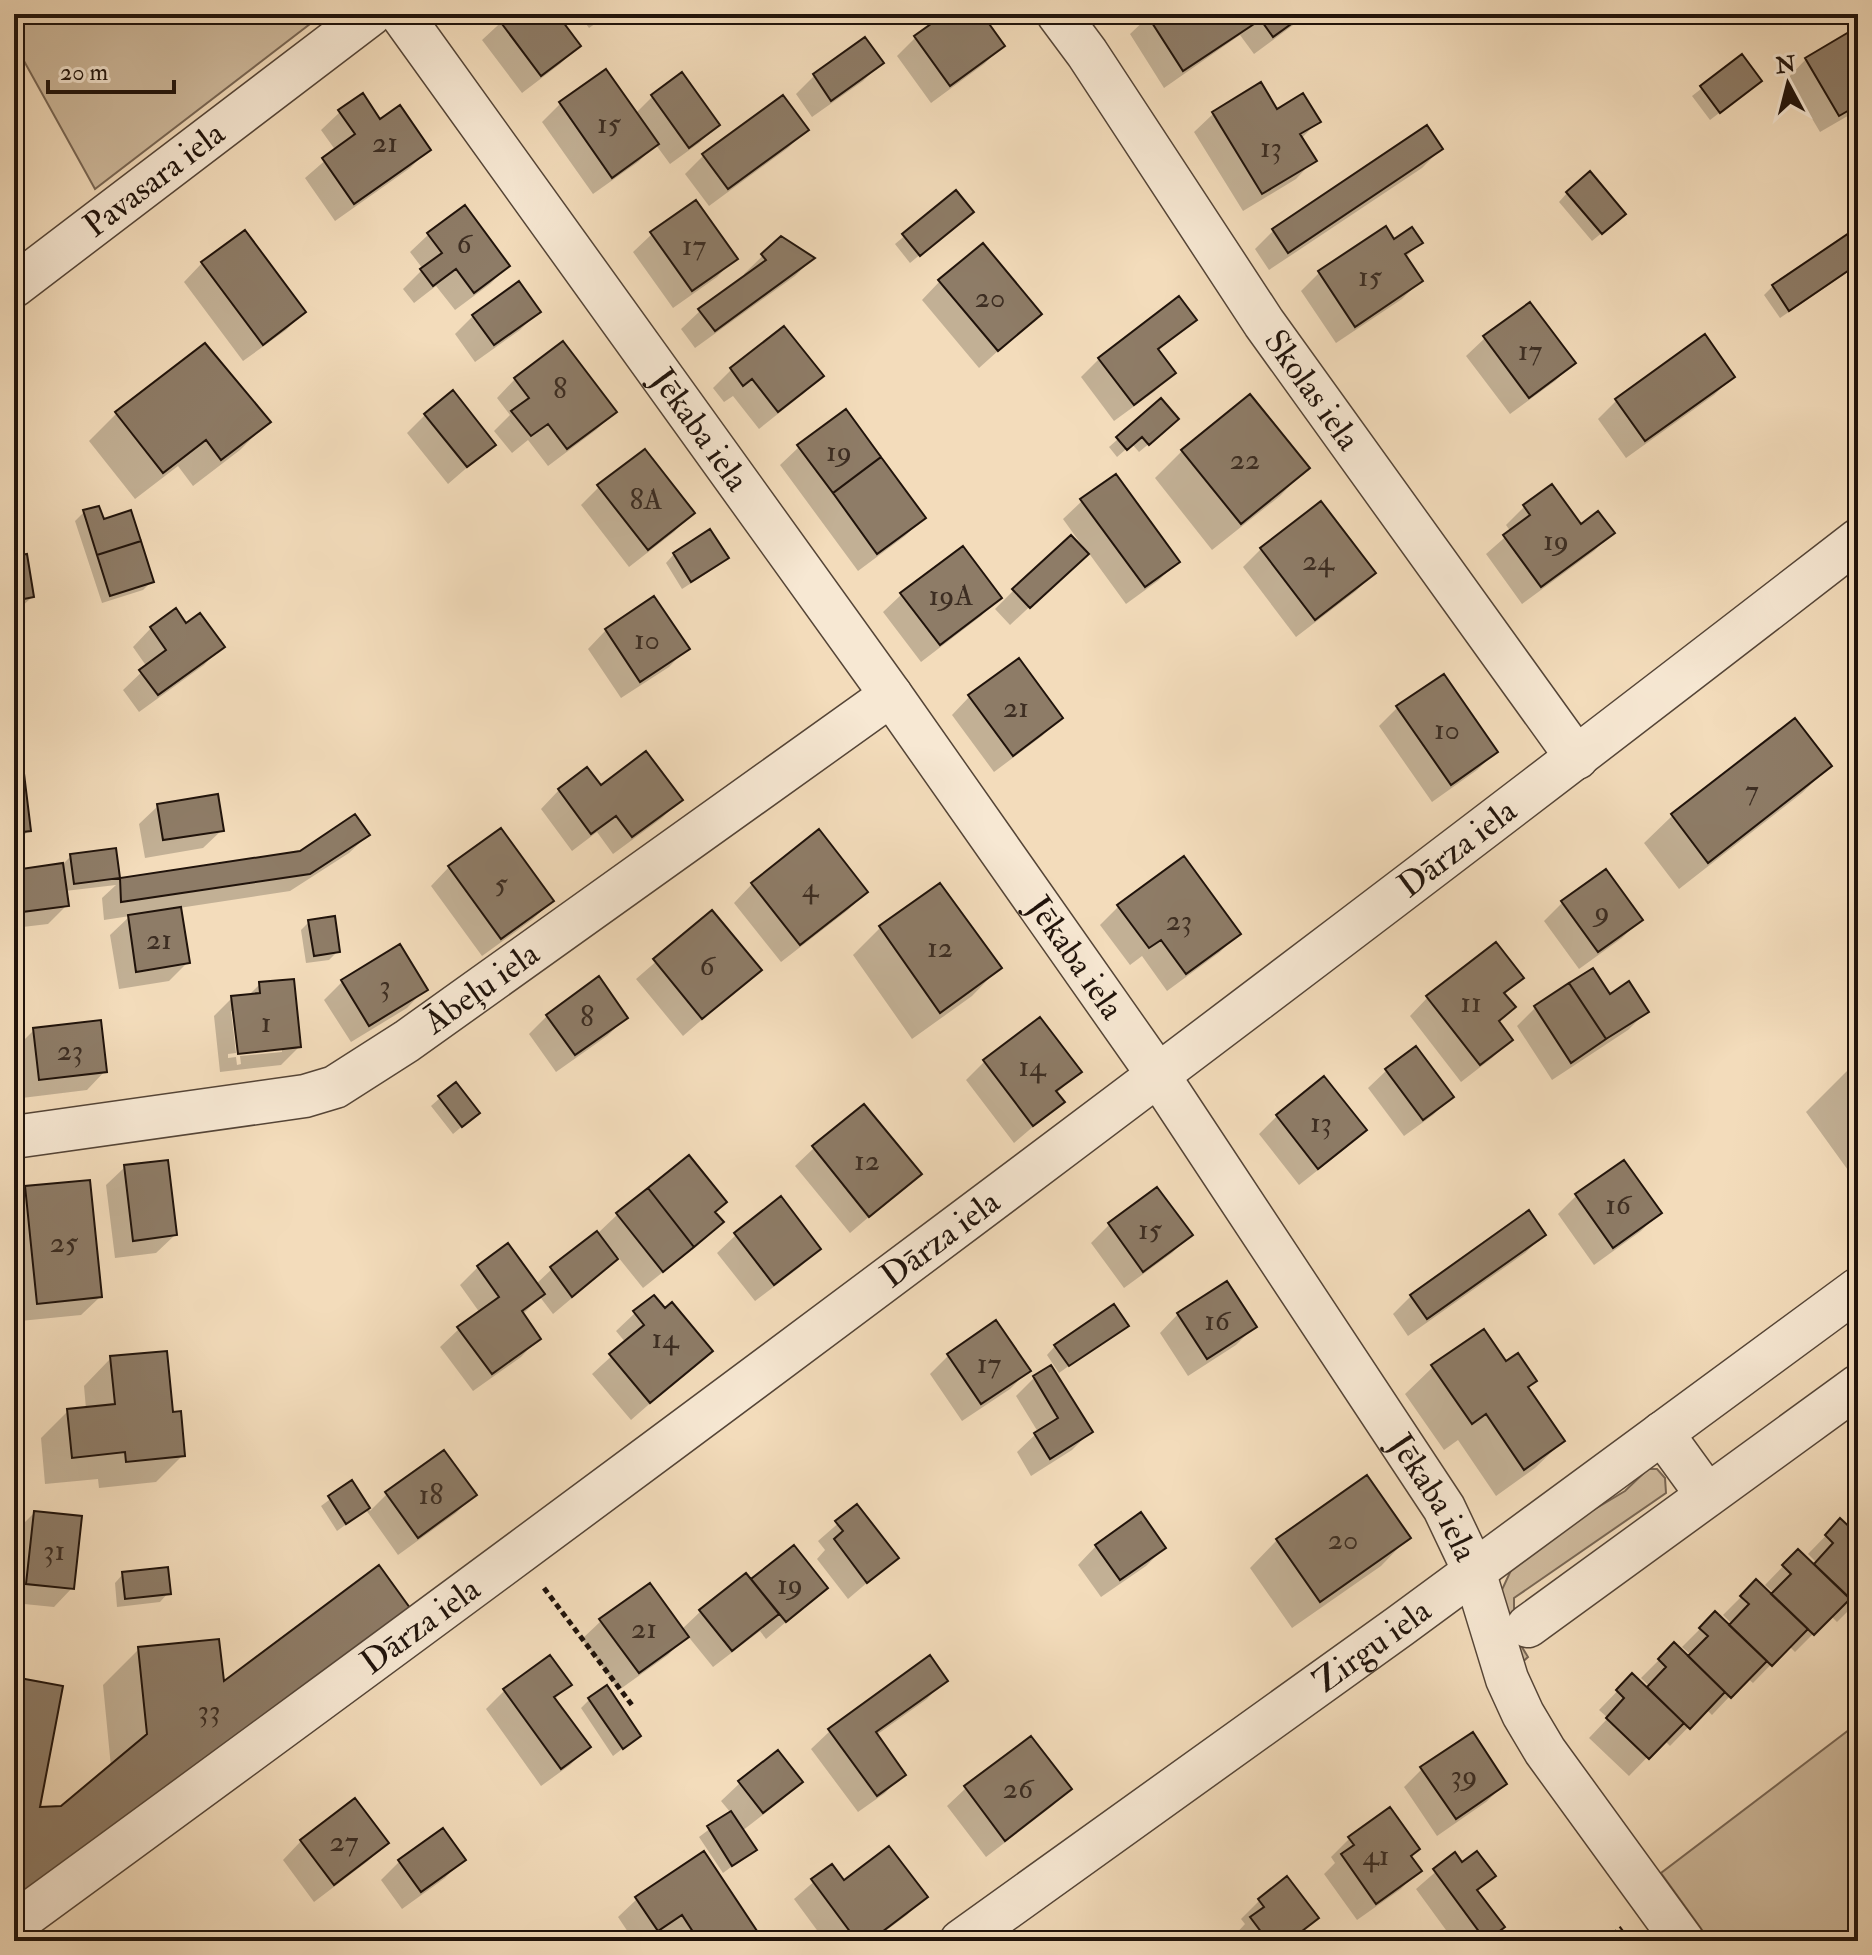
<svg xmlns="http://www.w3.org/2000/svg" width="1872" height="1955" font-family="'IM FELL Double Pica',serif">
	<rect width="100%" height="100%" fill="#f3dcbb"/>
	<filter id="stains"><feTurbulence type="fractalNoise" baseFrequency=".0025" numOctaves="4"/><feColorMatrix values="0 0 0 0 .2 0 0 0 0 .09 0 0 0 0 .02 0 0 0 .5 -.17"/></filter>
	<radialGradient id="worn" r=".72"><stop offset=".6" stop-color="#630" stop-opacity="0"/><stop offset="1" stop-color="#630" stop-opacity=".3"/></radialGradient>
	<path fill="#cfba9d" stroke="#786654" stroke-width="2" d="M14 14H323L95 189 14 43Z
		M1648 1469H1657L1665 1478 1666 1493 1514 1598V1634L1528 1657 1517 1667 1500 1594 1513 1566 1558 1531 1625 1491Z
		M1858 1723V1941H1710L1661 1873Z"/>
	<path fill="#0003" fill-rule="evenodd" d="M510 14H555L579 46 560 64 522 93 482 40Z
		M579 14H609L589 28Z
		M633 14H656L641 25Z
		M797 14H811L802 20Z
		M948 14H980L1003 46 984 64 931 103 897 56 915 38Z
		M1151 14H1245L1252 25 1261 14H1308L1254 54 1240 35 1164 88 1130 34Z
		M864 39 881 63 863 81 812 117 796 94 814 76Z
		M1858 39V110L1820 132 1788 78 1806 59Z
		M1742 57 1751 89 1710 120 1692 96Z
		M605 72 635 114 652 97 681 75 718 125 699 143 670 164 656 145 638 162 593 194 542 122 560 104Z
		M1260 85 1276 112 1318 121 1301 139 1314 160 1296 179 1243 211 1194 132 1213 114Z
		M340 112 380 121 429 149 410 168 335 221 305 178 336 151 321 130Z
		M806 130 788 148 709 206 685 174 704 155Z
		M1441 149 1422 168 1269 270 1255 249 1273 231Z
		M956 193 962 220 910 263 895 244Z
		M1567 193 1615 222 1592 241 1559 202Z
		M1858 229V265L1780 318 1764 295 1773 286Z
		M429 234 508 266 490 284 455 310 436 286 414 303 403 289 423 269 410 252Z
		M652 234 735 258 717 277 673 308 633 252Z
		M781 238 812 259 795 276 695 348 681 329 700 311 747 277 744 274Z
		M1393 242 1420 243 1405 258 1420 281 1402 299 1336 343 1301 291 1319 273Z
		M202 263 304 312 286 330 243 361 184 282Z
		M940 281 1039 314 979 368 922 300Z
		M538 312 520 330 475 362 455 334 473 316Z
		M1194 320 1157 352 1173 372 1155 391 1114 421 1081 377 1099 359Z
		M1485 338 1574 363 1555 381 1510 414 1466 356Z
		M731 370 821 376 803 394 759 429 733 396 724 402 713 388Z
		M1733 377 1714 395 1626 458 1598 419 1616 401Z
		M515 379 615 412 596 430 548 466 528 440 512 453 494 431 510 415 497 398Z
		M1161 401 1168 428 1139 452 1132 444 1117 457 1109 447Z
		M117 413 268 422 240 450 193 486 178 466 135 499 89 441Z
		M425 415 493 445 448 484 407 433Z
		M799 447 924 518 905 536 858 571 780 465Z
		M1182 451 1307 468 1280 496 1212 550 1155 478Z
		M599 487 692 513 674 532 629 567 581 505Z
		M1551 487 1580 527 1612 533 1594 551 1522 604 1486 554 1511 532 1506 525 1524 507Z
		M1082 501 1177 562 1159 580 1126 604 1088 552 1010 625 995 609 1013 591 1071 538 1084 552 1086 551 1063 519Z
		M84 512 102 522 152 581 143 590 102 603 75 521Z
		M1261 549 1374 573 1356 591 1296 637 1243 567Z
		M674 554 726 558 718 566 682 589 666 563Z
		M14 558 32 597 14 614Z
		M902 594 999 597 981 616 921 662 883 612Z
		M654 599 687 648 669 667 621 698 588 649 606 630Z
		M175 611 186 626 222 646 204 665 139 712 123 690 147 667 133 647 151 628Z
		M1443 677 1496 752 1477 770 1432 802 1379 726 1397 708Z
		M970 696 1060 718 1042 736 994 772 952 715Z
		M14 708 29 830 14 846Z
		M1795 721 1830 766 1802 793 1679 889 1644 843 1672 816Z
		M600 788 680 800 662 818 613 854 597 832 572 851 541 809 559 790Z
		M158 806 222 830 203 848 145 858 139 824Z
		M500 830 552 901 533 919 482 956 431 886 449 867Z
		M818 832 866 892 848 910 781 962 734 903 752 884Z
		M368 835 349 853 290 891 179 908 188 962 169 981 119 989 110 935 130 916 104 920 102 898 116 885 65 891 67 905 48 924 14 928V872L62 865 71 856 114 850 118 880 301 853Z
		M940 886 999 968 972 996 912 1039 853 955 880 928Z
		M1562 903 1640 920 1622 938 1579 969 1544 921Z
		M1119 906 1238 934 1220 952 1167 991 1142 956 1130 965 1100 925Z
		M712 913 759 970 683 1036 636 979Z
		M309 922 338 951 329 960 306 963 301 930Z
		M1592 971 1609 997 1647 1011 1628 1030 1552 1080 1517 1026 1535 1008Z
		M1521 978 1504 995 1513 1007 1498 1023 1511 1040 1492 1058 1461 1082 1410 1016 1428 997Z
		M343 981 425 989 407 1008 351 1042 324 1000Z
		M260 984 299 1047 281 1065 220 1072 214 1016 232 998 248 996ZM231 1011H235L282 1048V1052L240 1056 241 1064 237 1065 236 1057 228 1058V1054L236 1053Z
		M547 1016 626 1018 607 1036 556 1072 529 1034Z
		M34 1030 105 1071 87 1090 22 1098 16 1048Z
		M1858 1060V1184L1806 1112Z
		M984 1062 1079 1072 1056 1094 1062 1102 1014 1143 966 1080Z
		M1387 1070 1451 1097 1433 1115 1404 1136 1368 1088Z
		M440 1098 478 1113 453 1134 431 1106Z
		M1277 1116 1364 1130 1346 1148 1299 1185 1259 1134Z
		M814 1148 919 1174 850 1233 795 1166Z
		M689 1158 714 1213 721 1222 703 1240 643 1288 618 1257 597 1277 553 1314 540 1297 522 1315 539 1338 521 1357 473 1391 440 1347 459 1329 480 1313 460 1285 478 1267 536 1284 552 1269 597 1234 617 1215Z
		M125 1167 175 1235 156 1253 115 1258 106 1185Z
		M26 1188 100 1297 81 1315 20 1321 14 1266V1200Z
		M1157 1190 1190 1235 1172 1253 1124 1288 1091 1243 1109 1225Z
		M1576 1196 1659 1213 1641 1231 1594 1265 1558 1214Z
		M736 1235 819 1248 800 1267 755 1301 717 1253Z
		M1544 1235 1525 1253 1408 1336 1393 1314 1411 1296Z
		M635 1313 710 1351 631 1420 592 1374 626 1343 616 1331Z
		M1178 1314 1254 1327 1236 1345 1188 1376 1160 1333Z
		M995 1323 1028 1371 1010 1389 962 1421 930 1374 948 1356Z
		M1126 1325 1059 1373 1047 1355 1055 1346Z
		M111 1358 172 1414 183 1455 156 1482 99 1488 98 1479 45 1484 41 1438 68 1411 86 1409 84 1386Z
		M1433 1367 1563 1441 1535 1468 1496 1496 1458 1440 1444 1450 1405 1394Z
		M1050 1368 1090 1432 1072 1450 1031 1476 1017 1452 1038 1432 1016 1396 1034 1378Z
		M352 1483 370 1511 387 1494 474 1495 456 1513 398 1555 366 1510 337 1531 321 1506Z
		M857 1507 896 1558 848 1599 817 1559 825 1550 818 1541Z
		M34 1513 72 1588 54 1607 14 1603 16 1531Z
		M1858 1516V1532L1850 1525Z
		M1840 1521 1856 1536 1858 1533V1601L1837 1622 1831 1616 1795 1652 1789 1646 1753 1683 1747 1678 1712 1715 1706 1709 1670 1746 1664 1740 1629 1776 1589 1738 1608 1718 1599 1710 1632 1676 1647 1690 1650 1687 1641 1678 1674 1645 1688 1659 1691 1655 1682 1647 1715 1614 1729 1627 1732 1624 1723 1615 1756 1582 1771 1597 1774 1593 1765 1585 1798 1551 1813 1566 1816 1562 1808 1554Z
		M1408 1538 1381 1566 1292 1628 1250 1568 1277 1540Z
		M1096 1546 1164 1548 1146 1566 1101 1597 1078 1565Z
		M794 1548 826 1588 766 1639 760 1631 713 1667 687 1635 668 1655 619 1690 582 1639 601 1621 681 1630 701 1611 751 1582Z
		M123 1574 168 1593 160 1602 117 1607 115 1583Z
		M139 1649 222 1685 14 1909V1679L38 1809 61 1808 111 1767 103 1685Z
		M550 1658 569 1685 554 1700 588 1747 570 1765 541 1786 486 1709 504 1691Z
		M945 1680 927 1699 875 1736 903 1774 885 1793 858 1812 811 1749 830 1731Z
		M590 1699 639 1736 613 1756 581 1708Z
		M1422 1769 1505 1784 1486 1802 1437 1836 1404 1787Z
		M800 1781 782 1800 742 1831 754 1850 723 1873 699 1837 731 1813 721 1801 740 1783Z
		M966 1788 1070 1789 1051 1807 986 1857 947 1806Z
		M1389 1810 1409 1857 1419 1870 1401 1889 1357 1920 1324 1874 1335 1863 1331 1857 1349 1839Z
		M301 1841 386 1843 368 1861 314 1902 283 1860Z
		M1455 1855 1462 1865 1493 1876 1477 1892 1502 1927 1488 1941H1454L1416 1889Z
		M463 1859 445 1878 402 1909 381 1880 399 1862Z
		M831 1867 843 1883 925 1896 907 1915 872 1941H825L794 1899Z
		M637 1899 758 1937 754 1941H669L663 1932 650 1941H634L618 1917Z
		M1259 1901 1317 1918 1292 1941H1236L1233 1937 1245 1924 1241 1919Z"/>
	<path fill="#8e7c67" stroke="#20130b" stroke-width="2" d="M507 14H557L581 46 541 76 499 20Z
		M945 14H982L1005 46 950 86 914 36Z
		M1247 14 1254 24 1183 71 1147 15Z
		M1260 14H1305L1273 37 1258 16Z
		M1854 29 1858 35V105L1839 116 1805 58Z
		M865 37 884 63 831 101 813 74Z
		M1742 54 1762 81 1720 113 1700 86Z
		M606 69 659 144 612 178 559 102Z
		M682 72 720 125 689 148 651 95Z
		M1261 82 1277 109 1303 93 1321 122 1300 134 1317 161 1262 194 1212 112Z
		M363 93 380 119 400 105 431 150 354 204 322 158 355 134 338 110Z
		M783 95 809 130 728 189 702 154Z
		M1427 125 1443 149 1288 253 1272 229Z
		M1590 171 1626 214 1602 234 1566 192Z
		M956 190 974 212 920 256 902 234Z
		M696 200 738 259 692 291 650 232Z
		M465 205 510 266 474 293 456 269 433 286 420 269 442 253 427 233Z
		M1386 226 1394 239 1412 227 1423 243 1405 254 1423 281 1355 327 1318 271Z
		M1858 227V264L1789 311 1772 285Z
		M245 230 306 312 263 345 201 262Z
		M781 236 815 258 715 331 698 309 766 260 761 254Z
		M983 243 1042 314 998 351 938 280Z
		M519 281 541 312 494 345 472 315Z
		M1179 296 1197 320 1158 349 1176 373 1134 405 1098 358Z
		M1530 302 1576 363 1529 398 1483 336Z
		M784 326 824 376 778 412 752 379 743 386 730 368Z
		M1705 334 1735 377 1645 441 1615 399Z
		M563 341 617 412 567 449 548 424 531 436 511 411 529 398 514 378Z
		M205 343 271 422 221 460 206 440 163 473 115 412Z
		M453 390 496 445 467 467 424 414Z
		M1250 394 1310 468 1241 524 1181 450Z
		M1161 398 1179 419 1149 445 1142 437 1127 450 1116 437Z
		M846 409 881 457 833 493 797 445Z
		M645 449 695 513 648 550 597 485Z
		M881 457 926 518 877 554 833 493Z
		M1116 474 1180 562 1145 587 1080 499Z
		M1552 484 1581 524 1598 511 1615 533 1541 587 1503 535 1530 515 1523 505Z
		M1321 501 1376 573 1315 620 1260 548Z
		M99 506 104 519 131 510 141 541 97 555 83 510Z
		M710 529 729 558 691 582 673 553Z
		M1071 535 1089 554 1030 608 1012 589Z
		M141 541 154 582 110 596 97 555Z
		M963 546 1002 598 940 645 900 593Z
		M27 554 34 597 14 601V556Z
		M654 596 690 649 640 682 605 629Z
		M176 608 186 623 200 613 225 647 158 695 139 670 166 650 150 627Z
		M1019 658 1063 718 1013 756 968 695Z
		M1444 674 1498 752 1451 785 1396 706Z
		M17 716 31 831 14 833V717Z
		M1795 718 1832 766 1708 863 1671 814Z
		M646 751 683 800 632 837 616 816 591 834 558 789 587 767 601 785Z
		M218 794 224 831 163 840 157 804Z
		M355 814 370 835 310 874 121 902 120 878 300 851Z
		M501 828 554 901 501 939 448 866Z
		M819 829 868 892 800 945 751 883Z
		M116 848 120 878 74 884 70 854Z
		M1184 856 1241 934 1186 974 1161 940 1149 948 1117 905Z
		M63 863 69 906 14 913V870Z
		M1606 869 1643 920 1598 952 1561 901Z
		M940 883 1002 968 940 1013 879 926Z
		M181 907 190 963 136 972 128 915Z
		M712 910 762 970 702 1019 653 959Z
		M335 916 340 952 314 956 308 920Z
		M1496 942 1524 978 1504 993 1516 1007 1499 1021 1513 1040 1480 1065 1426 996Z
		M400 944 428 990 369 1026 341 980Z
		M1593 968 1610 994 1629 981 1649 1012 1606 1039 1569 983Z
		M599 976 628 1018 575 1055 546 1015Z
		M294 979 301 1047 238 1054 231 996 260 993 259 982Z
		M1569 983 1606 1039 1571 1063 1534 1006Z
		M1040 1017 1082 1072 1056 1091 1065 1102 1033 1126 983 1060Z
		M101 1020 107 1072 39 1080 33 1028Z
		M1416 1046 1454 1097 1423 1120 1385 1069Z
		M1324 1076 1367 1130 1318 1169 1276 1115Z
		M456 1082 480 1113 462 1127 438 1096Z
		M864 1104 922 1174 869 1217 812 1146Z
		M689 1155 727 1202 715 1212 724 1222 694 1247 648 1188Z
		M168 1160 177 1235 133 1241 124 1165Z
		M1624 1160 1662 1213 1613 1248 1575 1194Z
		M90 1180 102 1297 37 1304 25 1186Z
		M1157 1187 1193 1235 1143 1272 1108 1223Z
		M648 1188 694 1247 663 1272 616 1213Z
		M781 1196 821 1249 774 1285 734 1233Z
		M1529 1210 1546 1235 1427 1319 1410 1295Z
		M597 1231 618 1259 572 1297 550 1267Z
		M508 1243 545 1294 522 1311 541 1339 492 1374 457 1327 499 1297 477 1266Z
		M1227 1281 1257 1327 1207 1359 1177 1313Z
		M654 1295 665 1308 672 1302 713 1351 650 1403 609 1354 644 1325 633 1311Z
		M1114 1304 1129 1326 1069 1366 1054 1345Z
		M996 1320 1031 1371 981 1404 947 1354Z
		M1484 1329 1506 1361 1518 1353 1537 1381 1528 1387 1565 1441 1524 1470 1486 1414 1472 1424 1431 1365Z
		M167 1351 173 1412 181 1411 185 1456 126 1462 125 1452 72 1458 67 1409 115 1404 110 1356Z
		M1051 1365 1093 1432 1050 1459 1034 1433 1058 1418 1033 1376Z
		M444 1450 477 1495 418 1538 385 1492Z
		M1367 1475 1411 1538 1320 1602 1276 1539Z
		M352 1480 370 1508 346 1524 328 1496Z
		M857 1504 899 1558 867 1583 834 1539 843 1531 835 1521Z
		M34 1511 82 1516 74 1589 26 1584Z
		M1141 1512 1166 1548 1120 1580 1095 1545Z
		M1840 1518 1858 1535 1857 1605 1814 1564 1833 1543 1825 1535Z
		M794 1545 828 1588 786 1622 751 1579Z
		M1798 1549 1850 1599 1814 1635 1771 1594 1791 1574 1782 1565Z
		M379 1565 410 1608 14 1901V1677L63 1686 40 1807 61 1806 147 1734 138 1647 219 1639 224 1681Z
		M168 1567 171 1594 125 1599 122 1572Z
		M746 1573 779 1614 732 1651 699 1610Z
		M1756 1579 1808 1629 1772 1666 1729 1625 1749 1604 1740 1596Z
		M650 1583 689 1637 639 1673 599 1619Z
		M1715 1611 1767 1661 1731 1698 1688 1656 1708 1636 1699 1628Z
		M1674 1642 1725 1692 1690 1729 1647 1687 1666 1667 1658 1659Z
		M550 1655 572 1685 554 1697 591 1747 561 1769 503 1689Z
		M930 1655 948 1681 876 1732 906 1775 877 1796 828 1729Z
		M1632 1673 1684 1723 1649 1759 1606 1718 1624 1698 1616 1690Z
		M607 1685 641 1736 623 1749 588 1698Z
		M1473 1732 1507 1784 1456 1819 1420 1767Z
		M1031 1736 1072 1789 1005 1841 964 1786Z
		M778 1750 803 1782 763 1813 738 1781Z
		M355 1798 389 1843 334 1885 300 1840Z
		M1390 1807 1420 1849 1411 1856 1422 1871 1376 1904 1341 1854 1354 1845 1348 1837Z
		M731 1811 757 1850 732 1866 707 1826Z
		M443 1828 466 1860 421 1892 398 1860Z
		M889 1846 928 1897 870 1941H857L811 1879 832 1864 844 1880Z
		M704 1851 761 1937 754 1941H699L682 1915 658 1931 635 1897Z
		M1477 1851 1496 1876 1477 1890 1505 1927 1486 1941 1433 1869 1455 1852 1462 1862Z
		M1287 1876 1319 1918 1289 1941H1268L1250 1917 1264 1907 1258 1899Z"/>
	<g fill="none" stroke-linecap="round" stroke-linejoin="round">
		<g stroke="#554537" stroke-width="45">
			<g id="minor">
				<path id="s1" d="M401 14 891 695 1158 1075 1444 1508 1474 1571 1507 1679 1523 1714 1545 1751 1683 1941"/>
				<path id="s2" d="M1058 14 1087 53 1264 323 1577 758"/>
				<path id="s3" d="M14 286 371 14"/>
				<path id="s4" d="M14 1137 305 1096 335 1087 407 1041 891 695"/>
				<path d="M1662 1433 1707 1495"/>
				<path d="M1528 1626 1858 1386"/>
				<path id="s5" d="M14 1924C634 1471 1250 1011 1858 540"/>
				<path id="s6" d="M961 1941 1400 1626 1858 1289"/>
			</g>
		</g>
		<path stroke="#20130b" stroke-width="5" stroke-dasharray="6 4" stroke-linecap="butt" d="M544 1588 632 1705
			M1604 1941 1622 1928"/>
		<use href="#minor" stroke="#f7e8d3" stroke-width="42"/>
	</g>
	<g text-anchor="middle" dominant-baseline="central" stroke-width="6" stroke-linejoin="round" paint-order="stroke">
		<g font-size="30" fill="#3c2d22">
			<text x="609" y="123">15</text>
			<text x="385" y="142">21</text>
			<text x="1271" y="147">13</text>
			<text x="464" y="243">6</text>
			<text x="694" y="245">17</text>
			<text x="1370" y="276">15</text>
			<text x="990" y="297">20</text>
			<text x="1530" y="350">17</text>
			<text x="560" y="388">8</text>
			<text x="839" y="451">19</text>
			<text x="1245" y="459">22</text>
			<text x="646" y="499">8A</text>
			<text x="1556" y="540">19</text>
			<text x="1318" y="560">24</text>
			<text x="951" y="595">19A</text>
			<text x="647" y="639">10</text>
			<text x="1016" y="707">21</text>
			<text x="1447" y="729">10</text>
			<text x="1752" y="790">7</text>
			<text x="501" y="883">5</text>
			<text x="810" y="887">4</text>
			<text x="1602" y="911">9</text>
			<text x="1179" y="920">23</text>
			<text x="159" y="939">21</text>
			<text x="940" y="947">12</text>
			<text x="707" y="965">6</text>
			<text x="385" y="985">3</text>
			<text x="1471" y="1002">11</text>
			<text x="587" y="1016">8</text>
			<text x="266" y="1022">1</text>
			<text x="70" y="1050">23</text>
			<text x="1032" y="1066">14</text>
			<text x="1321" y="1122">13</text>
			<text x="867" y="1160">12</text>
			<text x="1618" y="1204">16</text>
			<text x="1150" y="1229">15</text>
			<text x="64" y="1242">25</text>
			<text x="1217" y="1320">16</text>
			<text x="665" y="1338">14</text>
			<text x="989" y="1363">17</text>
			<text x="431" y="1494">18</text>
			<text x="1343" y="1539">20</text>
			<text x="54" y="1550">31</text>
			<text x="790" y="1584">19</text>
			<text x="644" y="1628">21</text>
			<text x="209" y="1710">33</text>
			<text x="1464" y="1775">39</text>
			<text x="1018" y="1788">26</text>
			<text x="344" y="1841">27</text>
			<text x="1376" y="1855">41</text>
		</g>
		<g font-size="34" fill="#20130b" stroke="#f7e8d3">
			<text stroke="none"><textPath href="#s3" startOffset="176">Pavasara iela</textPath></text>
			<text stroke="none"><textPath href="#s2" startOffset="454">Skolas iela</textPath></text>
			<text stroke="none"><textPath href="#s1" startOffset="512">Jēkaba iela</textPath></text>
			<text stroke="none"><textPath href="#s5" startOffset="1800">Dārza iela</textPath></text>
			<text stroke="none"><textPath href="#s1" startOffset="1160">Jēkaba iela</textPath></text>
			<text stroke="none"><textPath href="#s4" startOffset="502">Ābeļu iela</textPath></text>
			<text stroke="none"><textPath href="#s5" startOffset="1152">Dārza iela</textPath></text>
			<text stroke="none"><textPath href="#s1" startOffset="1808">Jēkaba iela</textPath></text>
			<text stroke="none"><textPath href="#s5" startOffset="504">Dārza iela</textPath></text>
			<text stroke="none"><textPath href="#s6" startOffset="506">Zirgu iela</textPath></text>
		</g>
	</g>
	<rect width="1872" height="1955" fill="none" stroke="#f3dcbb" stroke-width="48"/>
	<rect x="16" y="16" width="1840" height="1923" fill="none" stroke="#20130b" stroke-width="4"/>
	<rect x="24" y="24" width="1824" height="1907" fill="none" stroke="#20130b" stroke-width="2"/>
	<g transform="translate(1788 84) rotate(353)" stroke="#f7e8d3" stroke-width="6" paint-order="stroke">
	<path d="M0-6L14 30L0 20L-14 30Z" fill="#20130b"/>
	<text y="-12" font-size="22" font-weight="bold" text-anchor="middle" fill="#20130b">N</text>
	</g>
	<path d="M48 80v12h126v-12" fill="none" stroke="#20130b" stroke-width="4"/>
	<text x="60" y="80" font-size="24" fill="#20130b" stroke="#f7e8d3" stroke-width="6" paint-order="stroke">20 m</text>
	<rect width="100%" height="100%" filter="url(#stains)"/>
	<rect width="100%" height="100%" fill="url(#worn)"/>
</svg>
